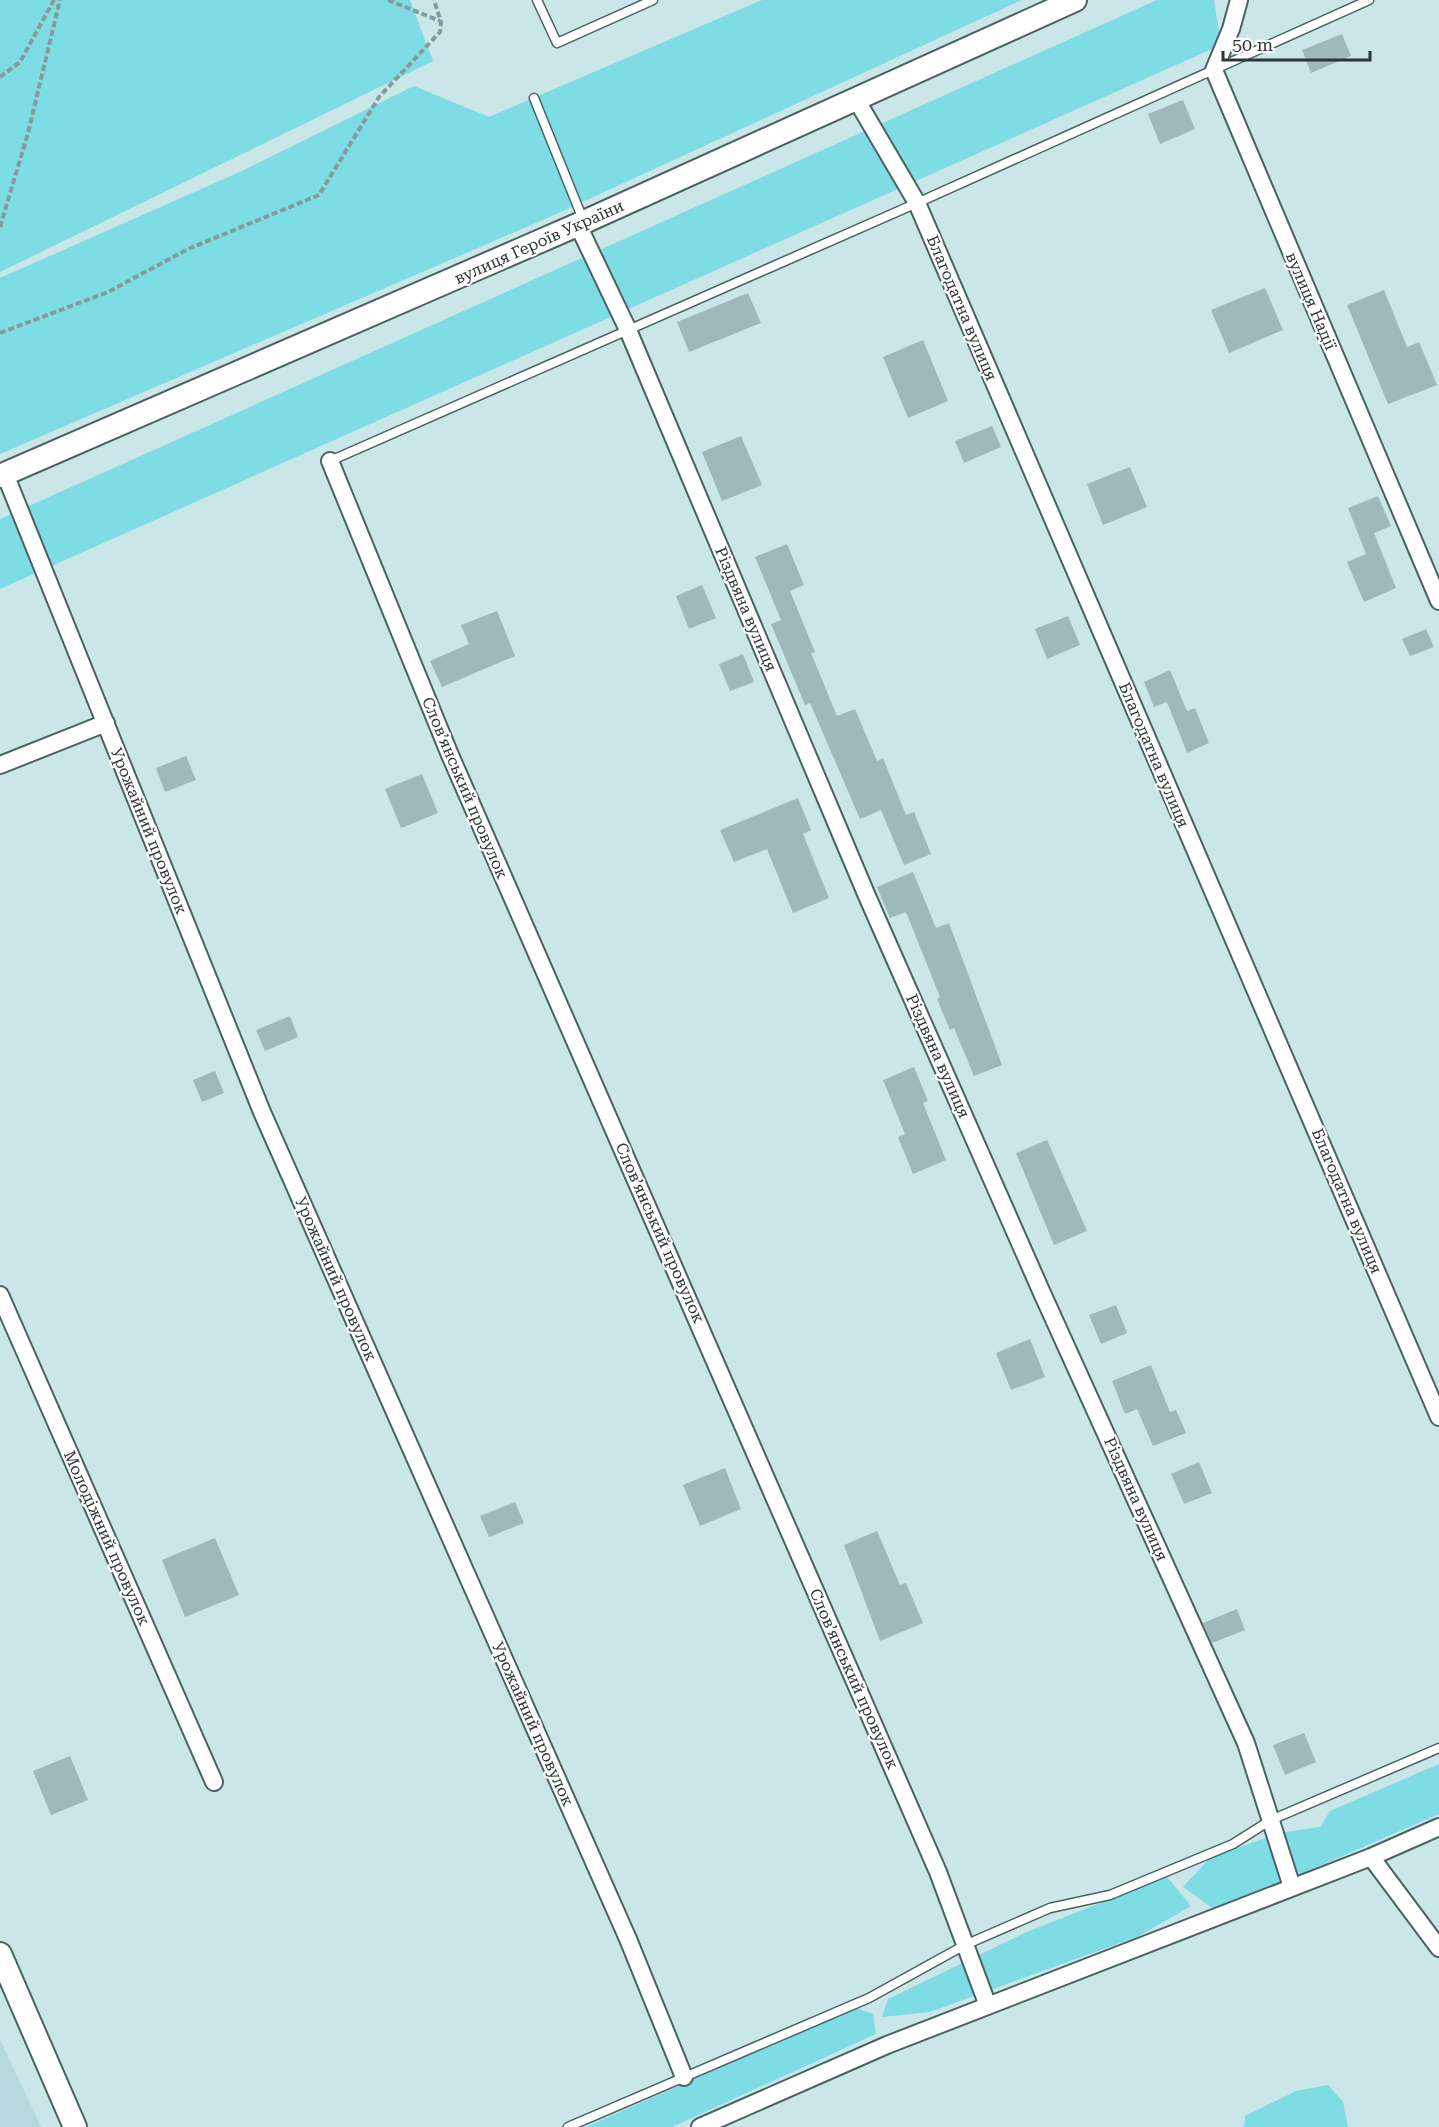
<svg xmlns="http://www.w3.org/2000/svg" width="1439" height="2127" font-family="'Roboto Serif',serif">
	<rect width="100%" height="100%" fill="#cae6e8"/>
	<path fill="#b5d9dc" d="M0 2039 41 2127H0Z"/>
	<path fill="#7ddce4" d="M0 0H410L433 61 0 272Z
		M762 0H1022L552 216 0 454V278L242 171 414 86 489 117Z
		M1157 0H1214L1221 45 0 589V519Z
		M1439 1764V1814L1216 1911 1183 1887 1210 1858 1279 1833 1320 1827 1330 1811Z
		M1167 1877 1191 1906 1139 1936 930 2012 882 2017 888 1999 1029 1931Z
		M856 2008 873 2014 876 2034 672 2127H586Z
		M1328 2085 1343 2102 1348 2127H1244L1245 2116 1296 2091Z"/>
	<path fill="#9eb9bb" d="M1342 34 1351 56 1311 73 1302 50Z
		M1183 100 1195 129 1160 144 1148 114Z
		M1265 288 1283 330 1229 353 1211 310Z
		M1384 290 1407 347 1419 342 1437 385 1388 404 1347 305Z
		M748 293 761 323 689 352 677 322Z
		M923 340 948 401 908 418 883 357Z
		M992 426 1001 447 964 463 955 441Z
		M741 436 762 485 722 501 702 452Z
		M1130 467 1147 507 1103 525 1087 484Z
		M1378 496 1391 526 1374 533 1396 588 1364 602 1347 562 1366 554 1348 508Z
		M787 544 804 585 790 591 815 652 811 653 837 716 855 709 877 761 883 758 906 815 914 812 931 854 904 865 881 810 860 819 810 703 805 705 771 624 781 620 755 557Z
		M702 585 716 618 689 629 676 596Z
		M497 611 515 656 442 687 430 661 469 644 461 625Z
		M1068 616 1080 645 1047 659 1035 629Z
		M1426 629 1434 647 1410 656 1402 639Z
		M743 654 754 682 730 691 719 664Z
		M1170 670 1187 711 1195 708 1209 743 1187 753 1167 702 1154 707 1144 682Z
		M186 756 196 780 165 792 156 768Z
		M422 774 438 813 401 828 385 789Z
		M798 798 811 830 803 834 829 898 793 913 767 849 734 862 720 830Z
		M913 872 936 928 949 923 1002 1065 974 1076 954 1028 950 1030 937 999 940 997 906 912 890 918 877 887Z
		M290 1016 298 1037 265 1051 256 1030Z
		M914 1067 928 1101 923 1103 946 1160 913 1174 898 1137 905 1134 883 1080Z
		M215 1071 224 1093 202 1102 193 1080Z
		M1047 1140 1087 1231 1054 1245 1016 1153Z
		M1116 1305 1127 1333 1101 1344 1089 1315Z
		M1030 1339 1045 1377 1011 1390 996 1353Z
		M1151 1365 1170 1412 1176 1410 1186 1433 1153 1446 1137 1409 1125 1414 1112 1381Z
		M1199 1462 1212 1493 1184 1504 1171 1474Z
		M725 1468 741 1509 700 1526 683 1485Z
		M515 1502 524 1523 489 1537 480 1516Z
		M877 1531 900 1585 906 1583 923 1623 880 1641 844 1545Z
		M215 1538 239 1595 185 1617 162 1560Z
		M1237 1609 1245 1630 1212 1643 1203 1623Z
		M1304 1733 1316 1762 1285 1775 1273 1745Z
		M70 1756 88 1800 51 1815 33 1771Z"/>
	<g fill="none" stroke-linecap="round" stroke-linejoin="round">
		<g stroke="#4a6264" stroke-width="11">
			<path id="lane" d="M537 0 557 43 653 0
				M534 98 584 222
				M330 461 917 203 1369 0
				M568 2127 869 1998 965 1945 1050 1908 1110 1895 1233 1844 1271 1820 1439 1748"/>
		</g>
		<g stroke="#4a6264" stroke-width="20">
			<path id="street" d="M1239 0 1231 29 1214 70 1439 601
				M856 99 917 203 1439 1417
				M578 225 628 330 867 896 1042 1293 1246 1743 1292 1887
				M330 461 450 755 938 1872 988 2006
				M5 474 262 1112 628 1939 684 2077
				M0 765 106 723
				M0 1295 214 1782
				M1371 1857 1439 1948
				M700 2127 887 2045 1371 1857 1439 1827"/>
		</g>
		<g stroke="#4a6264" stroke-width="26">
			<path id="secondary" d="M0 476 584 222 1075 0
				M0 1954 75 2127"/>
		</g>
		<path stroke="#859a9b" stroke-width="4" stroke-dasharray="6 3" stroke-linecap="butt" d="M388 0 440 21
			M0 77 20 62 54 0
			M0 227 28 133 60 0
			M0 333 108 292 188 249 319 195 379 97 440 32 441 22 434 0"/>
		<use href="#lane" stroke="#fff" stroke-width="8"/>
		<use href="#street" stroke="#fff" stroke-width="16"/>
		<use href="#secondary" stroke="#fff" stroke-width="22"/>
	</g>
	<g text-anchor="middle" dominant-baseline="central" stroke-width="4.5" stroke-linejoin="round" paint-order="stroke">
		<g font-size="16" fill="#2b3536" stroke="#fff">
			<text transform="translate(539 242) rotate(-24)">вулиця Героїв України</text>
			<text transform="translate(1311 301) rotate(67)">вулиця Надії</text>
			<text transform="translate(962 308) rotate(67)">Благодатна вулиця</text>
			<text transform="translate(746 609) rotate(67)">Різдвяна вулиця</text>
			<text transform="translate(1154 755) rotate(67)">Благодатна вулиця</text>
			<text transform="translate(465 788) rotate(67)">Словʼянський провулок</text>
			<text transform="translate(149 831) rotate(68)">Урожайний провулок</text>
			<text transform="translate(938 1056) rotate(66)">Різдвяна вулиця</text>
			<text transform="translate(1347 1201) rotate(67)">Благодатна вулиця</text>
			<text transform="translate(660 1233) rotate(66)">Словʼянський провулок</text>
			<text transform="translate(336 1279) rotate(66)">Урожайний провулок</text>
			<text transform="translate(1136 1499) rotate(66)">Різдвяна вулиця</text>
			<text transform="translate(107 1538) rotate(66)">Молодіжний провулок</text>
			<text transform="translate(854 1679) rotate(66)">Словʼянський провулок</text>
			<text transform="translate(533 1724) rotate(66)">Урожайний провулок</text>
		</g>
	</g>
	<path d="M1223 51v9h147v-9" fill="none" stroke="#2b3536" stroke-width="3"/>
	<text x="1232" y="51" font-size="18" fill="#2b3536" stroke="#ffffff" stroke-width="4.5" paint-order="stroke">50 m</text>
</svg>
